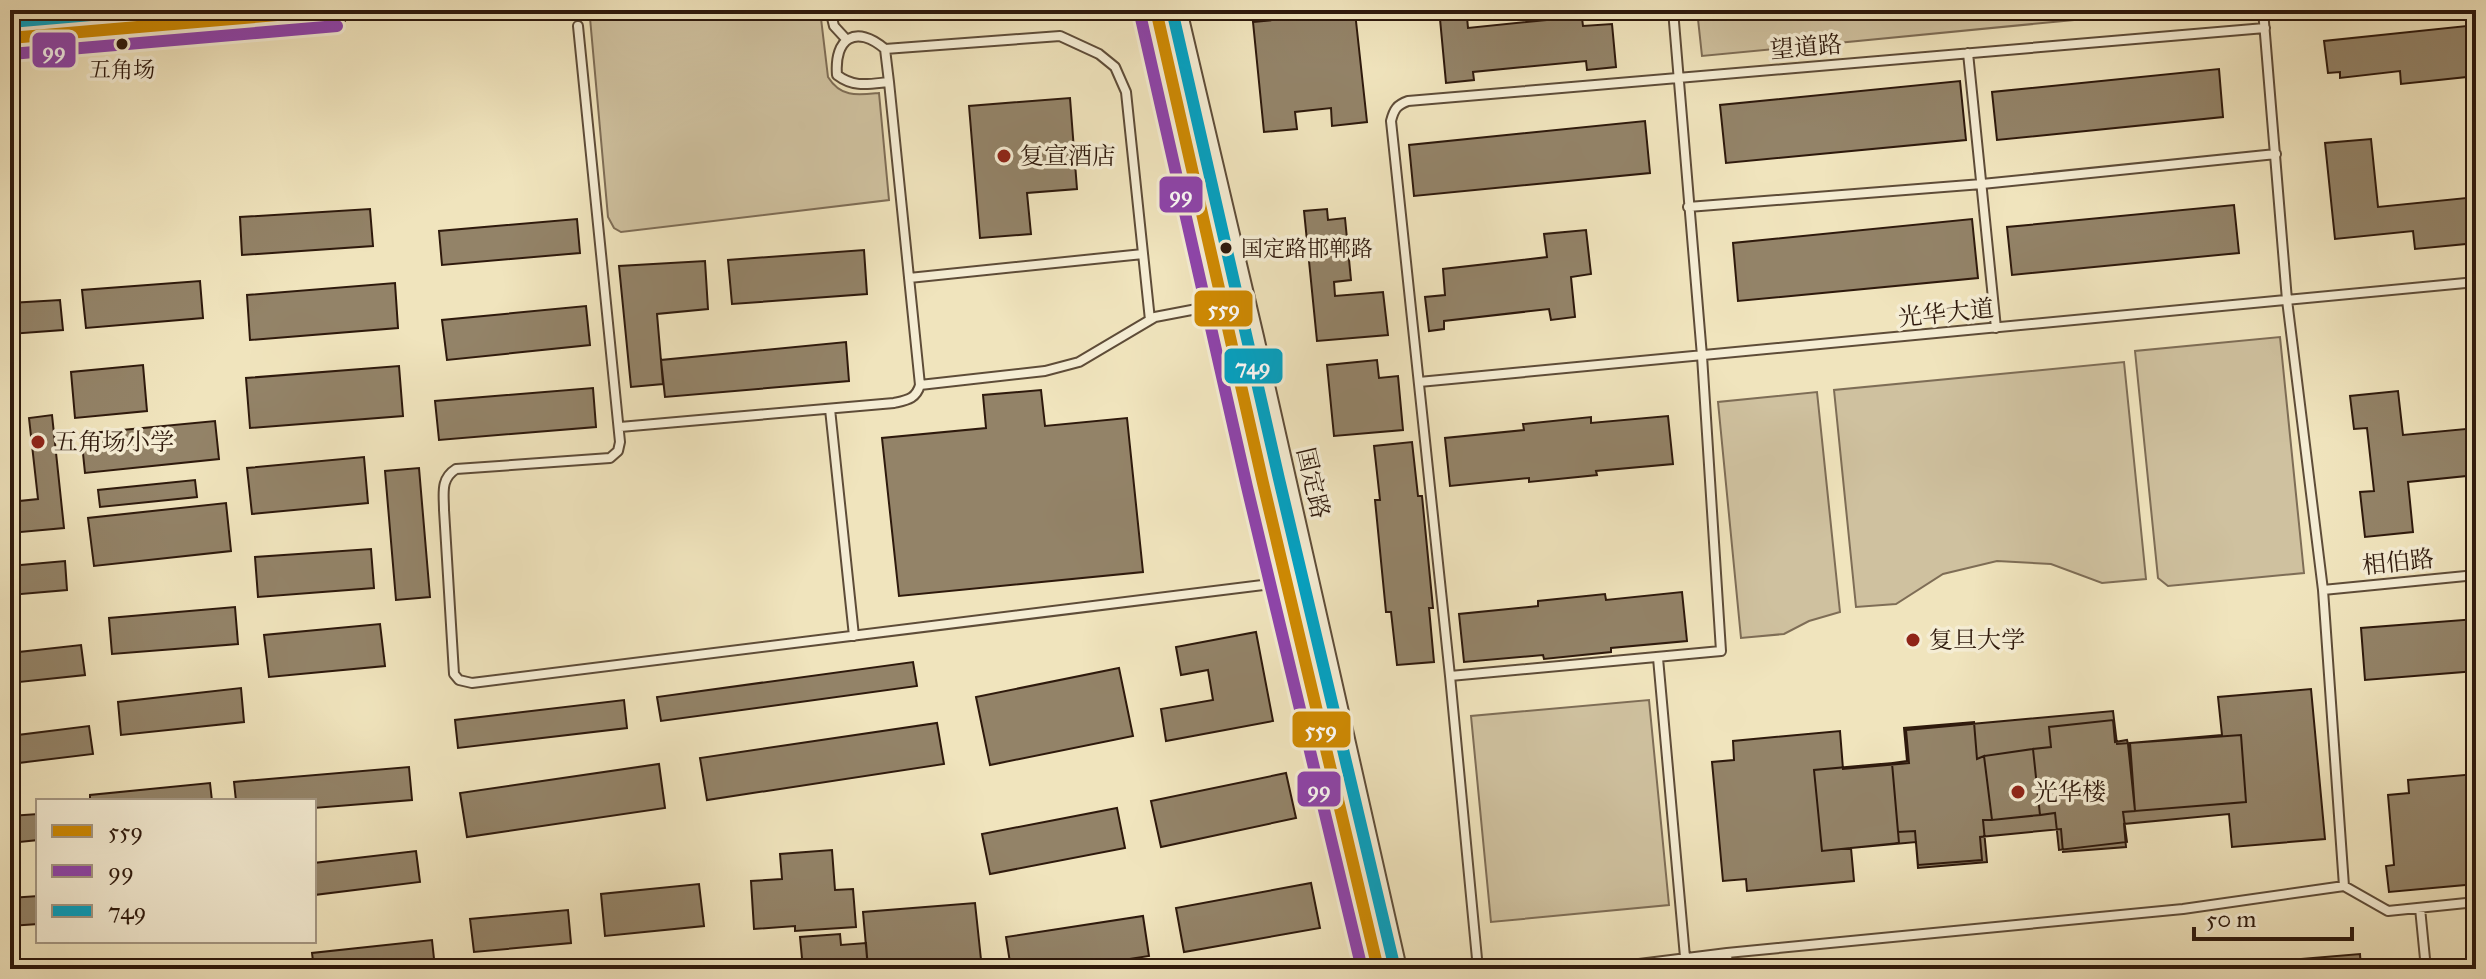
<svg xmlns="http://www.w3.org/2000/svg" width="2486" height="979" font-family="'IM FELL Great Primer','Noto Serif SC',serif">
	<rect width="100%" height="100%" fill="#f0e4bd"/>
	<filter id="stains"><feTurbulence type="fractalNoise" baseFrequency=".0025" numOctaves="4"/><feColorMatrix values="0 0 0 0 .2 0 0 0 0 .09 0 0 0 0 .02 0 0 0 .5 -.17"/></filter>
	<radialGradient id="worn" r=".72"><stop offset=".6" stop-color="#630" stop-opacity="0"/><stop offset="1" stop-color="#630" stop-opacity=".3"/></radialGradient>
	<path fill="#cfc19f" stroke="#7e6d56" stroke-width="2" d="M673 10H820L828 77C841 98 858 95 879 93L889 200 621 232 614 228 608 217 590 18Z
		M1697 10H2105V17L1702 56Z
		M2280 337 2304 573 2168 586 2158 578 2135 351Z
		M2124 362 2146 579 2102 583 2051 564 1997 561 1943 574 1896 604 1856 607 1834 390Z
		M1817 392 1840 612 1809 621 1784 634 1741 638 1718 402Z
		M1649 700 1669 905 1491 922 1471 716Z"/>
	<path fill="#938368" stroke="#2e190c" stroke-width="2" d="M1555 10H1581L1583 26 1612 24 1616 67 1587 70 1586 61 1473 72 1474 80 1446 83 1440 19 1467 17 1468 28 1556 19Z
		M1355 12 1367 122 1332 126 1331 108 1295 112 1297 129 1264 132 1253 22Z
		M2476 25V76L2401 84 2400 71 2340 78V72L2328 73 2324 41Z
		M2219 69 2223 117 1997 140 1992 92Z
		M1960 81 1966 140 1726 163 1720 105Z
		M1070 98 1077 189 1027 193 1031 234 980 238 969 106Z
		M1645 121 1650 173 1414 196 1409 145Z
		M2371 139 2378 207 2476 197V243L2415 249 2413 231 2335 239 2325 143Z
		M2234 205 2239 253 2012 275 2007 227Z
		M370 209 373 246 242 255 240 217Z
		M1327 209 1328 220 1345 218 1351 280 1334 282 1335 296 1383 292 1388 335 1317 341 1304 211Z
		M577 219 580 253 442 265 439 231Z
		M1972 219 1978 278 1738 301 1733 243Z
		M1586 230 1591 274 1571 277 1575 317 1551 320 1549 309 1444 321V329L1429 331 1425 297 1445 295 1443 269 1547 257 1544 234Z
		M864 250 867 294 732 304 728 260Z
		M705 261 708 309 657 314 663 384 631 387 619 266Z
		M200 281 203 318 86 328 82 290Z
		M395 283 398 328 250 340 247 295Z
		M60 300 63 330 10 334V303Z
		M586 306 590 345 447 360 442 320Z
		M846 342 849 381 665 397 661 360Z
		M1377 360 1379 378 1398 376 1403 430 1334 436 1327 365Z
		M143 365 147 411 75 418 71 372Z
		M399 366 403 416 250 428 246 378Z
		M593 388 596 427 439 440 435 401Z
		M1041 390 1045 426 1127 418 1143 572 899 596 882 438 986 428 983 395Z
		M2398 391 2403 435 2476 428V475L2408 482 2413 532 2365 537 2360 492 2374 491 2367 428 2354 429 2350 396Z
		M52 415 64 528 10 533V502L38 499 29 418Z
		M1668 416 1673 464 1596 471 1597 475 1529 482V478L1450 486 1445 438 1524 430 1523 424 1591 417V423Z
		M215 421 219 459 85 473 81 434Z
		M1412 442 1418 496H1422L1433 608H1429L1434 662 1397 665 1391 612H1386L1375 500H1380L1374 446Z
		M364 457 368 503 252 514 247 468Z
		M419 468 430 597 396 600 385 471Z
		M195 480 197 497 100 507 98 490Z
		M226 503 231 551 94 566 88 518Z
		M371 549 374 588 258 597 255 557Z
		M65 561 67 590 10 595V566Z
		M1682 592 1687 641 1611 648V652L1544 659 1543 655 1464 662 1459 614 1538 606V601L1605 594 1606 600Z
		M235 607 238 644 112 654 109 618Z
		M2476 619V671L2365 680 2361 628Z
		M380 624 385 666 269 677 264 635Z
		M1256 632 1273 721 1166 741 1161 709 1213 700 1208 670 1181 675 1176 647Z
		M81 645 85 675 10 683V653Z
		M913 662 917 686 661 721 657 697Z
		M1119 668 1133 736 990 765 976 697Z
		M241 688 244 722 121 735 118 702Z
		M2311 689 2325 839 2232 847 2229 814 2124 824 2126 847 2063 852 2061 829 1980 837 1982 860 1918 865 1916 842 1851 848 1854 881 1747 891 1746 879 1723 881 1712 762 1734 760 1733 741 1840 731 1843 769 1909 763 1906 730 2113 711 2117 744 2130 743 2222 735 2218 697Z
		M624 700 627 728 458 748 455 720Z
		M2113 720 2115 742 2127 740 2128 744 2135 811 2123 812 2127 842 2059 850 2055 813 2040 815 2033 749 2051 747 2049 727Z
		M1974 722 1977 759 1984 756 1992 820H1983L1987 862 1918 868 1915 831 1898 832 1892 763 1907 761 1904 728Z
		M937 723 944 764 707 800 700 758Z
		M89 726 93 754 10 764V736Z
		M2241 735 2246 802 2135 811 2130 743Z
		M2033 749 2040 815 1992 820 1984 756Z
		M1892 763 1899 843 1822 851 1814 770Z
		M659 764 665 808 467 837 460 793Z
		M409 767 412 800 314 808V801H236L234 782Z
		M1286 773 1296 818 1161 847 1151 801Z
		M2476 774V884L2389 892 2386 866 2394 865 2388 795 2409 793 2408 780Z
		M210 783 212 801H90V795Z
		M1117 808 1125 848 990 874 982 834Z
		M38 814V840L10 843V816Z
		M832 850 835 890 853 889 856 927 795 931V926L754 929 751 881 782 879 780 854Z
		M416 851 420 882 314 895V863Z
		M1311 883 1320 928 1184 952 1176 908Z
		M699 884 704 926 605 936 601 894Z
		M38 896V924L10 926V898Z
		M975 903 982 969H868L863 912Z
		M568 910 571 943 474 952 470 919Z
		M1143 916 1149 956 1065 969H1011L1006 937Z
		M840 934 841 945 866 943 868 969H803L800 937Z
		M432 940 435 968 314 969 312 953Z
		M2360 954 2361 969H2204V967Z
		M293 960 294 969H208Z"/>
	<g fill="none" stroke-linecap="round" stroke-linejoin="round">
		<g stroke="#5e4c38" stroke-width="12">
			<path id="service" d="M830 10 834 26 846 39
				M2263 10 2287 300 2323 590 2344 886
				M578 26 620 442 618 451 610 458 456 469C440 479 444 494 444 510L454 674 459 680 472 683 1287 582
				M885 49 1060 36 1099 54 1115 67 1126 92 1150 320
				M1968 53 1996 328
				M1688 207 1982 184 2276 154
				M909 278 1143 254
				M1419 382 2476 282
				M920 385 1045 371 1079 362 1155 317 1223 304
				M830 409 854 636
				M620 427 894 403C907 400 916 399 920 385L889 82 885 49C856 24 834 38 837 75 854 88 869 84 889 82
				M2323 590 2476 575
				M1658 658 1685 957
				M1450 676 1721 651 1702 356 1673 10
				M2420 908 2426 969
				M1727 953 1728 969
				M1478 969 1450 676 1391 121C1394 109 1397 105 1408 101L2265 28
				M1599 969 1727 953 2183 909 2344 886 2388 911 2476 902"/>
		</g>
		<g stroke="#5e4c38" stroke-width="24">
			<path id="tertiary" d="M1156 10 1263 483 1378 969
				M1176 10 1253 337 1396 969"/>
		</g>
		<g stroke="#2e190c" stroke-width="30">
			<path id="primary" d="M10 38 336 10"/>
		</g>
		<use href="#service" stroke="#f5edd4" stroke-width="8"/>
		<use href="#tertiary" stroke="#f5edd4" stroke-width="20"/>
		<use href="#primary" stroke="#f0e4bd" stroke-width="26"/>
		<g stroke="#f5edd4" stroke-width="18">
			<path id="bus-1" d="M1156 10 1263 483 1378 969
				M10 38 336 10"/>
		</g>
		<g stroke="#f5edd4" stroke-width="18">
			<path id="bus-2" d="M1140 14 1247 487 1362 969
				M11 54 337 26"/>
		</g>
		<g stroke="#f5edd4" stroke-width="18">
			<path id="bus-3" d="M1172 10 1279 479 1394 965
				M10 22 149 10"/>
		</g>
		<use href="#bus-1" stroke="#cf8a02" stroke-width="12"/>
		<use href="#bus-2" stroke="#8e44ad" stroke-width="12"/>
		<use href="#bus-3" stroke="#02a2c4" stroke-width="12"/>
	</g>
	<g fill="#2e190c" stroke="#f5edd4" stroke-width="3">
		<circle cx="122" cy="44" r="7"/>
		<circle cx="1226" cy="248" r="7"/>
	</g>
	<g fill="#8f2418" stroke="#f5edd4" stroke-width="3">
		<circle cx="1004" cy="156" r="8"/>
		<circle cx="38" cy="442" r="8"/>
		<circle cx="1913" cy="640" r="8"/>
		<circle cx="2018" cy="792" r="8"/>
	</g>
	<g text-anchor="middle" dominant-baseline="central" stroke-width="7" stroke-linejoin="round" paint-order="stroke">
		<g font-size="22" fill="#2e190c" stroke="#f5edd4">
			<text x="122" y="69">五角场</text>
			<text x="1241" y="248" text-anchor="start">国定路邯郸路</text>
		</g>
		<g font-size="24" fill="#2e190c" stroke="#f5edd4">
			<text transform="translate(1806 47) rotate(-5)">望道路</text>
			<text transform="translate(1946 313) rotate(-6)">光华大道</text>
			<text transform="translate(1313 483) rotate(77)">国定路</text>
			<text transform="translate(2398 562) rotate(-6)">相伯路</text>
		</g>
		<g font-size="24" fill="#2e190c" stroke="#f5edd4" text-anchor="start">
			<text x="1020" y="156">复宣酒店</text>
			<text x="54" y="442">五角场小学</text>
			<text x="1929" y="640">复旦大学</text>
			<text x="2034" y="792">光华楼</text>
		</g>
	</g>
	<g stroke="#f5edd4" stroke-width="3">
		<rect x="31" y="31" width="46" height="38" rx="8" fill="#8e44ad"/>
		<rect x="1158" y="175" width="46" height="39" rx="8" fill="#8e44ad"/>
		<rect x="1193" y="289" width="61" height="39" rx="8" fill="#cf8a02"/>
		<rect x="1223" y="347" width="61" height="38" rx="8" fill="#02a2c4"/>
		<rect x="1291" y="710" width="61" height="39" rx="8" fill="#cf8a02"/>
		<rect x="1296" y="770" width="46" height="38" rx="8" fill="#8e44ad"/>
	</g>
	<g font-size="22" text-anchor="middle" font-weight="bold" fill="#fff">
		<text x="54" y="58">99</text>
		<text x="1181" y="202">99</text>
		<text x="1224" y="316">559</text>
		<text x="1253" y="374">749</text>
		<text x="1321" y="737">559</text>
		<text x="1319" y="797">99</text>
	</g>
	<rect width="2486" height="979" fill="none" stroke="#f0e4bd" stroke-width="40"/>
	<rect x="12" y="12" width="2462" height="955" fill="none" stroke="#2e190c" stroke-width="4"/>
	<rect x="20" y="20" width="2446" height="939" fill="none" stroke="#2e190c" stroke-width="2"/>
	<rect x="36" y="799" width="280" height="144" fill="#f5edd4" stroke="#a59884" stroke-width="2"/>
	<rect x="52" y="825" width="40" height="12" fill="#cf8a02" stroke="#a59884" stroke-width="2"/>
	<text x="108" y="839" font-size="24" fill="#2e190c">559</text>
	<rect x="52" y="865" width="40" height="12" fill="#8e44ad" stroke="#a59884" stroke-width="2"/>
	<text x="108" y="879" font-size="24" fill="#2e190c">99</text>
	<rect x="52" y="905" width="40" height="12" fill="#02a2c4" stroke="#a59884" stroke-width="2"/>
	<text x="108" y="919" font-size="24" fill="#2e190c">749</text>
	<path d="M2194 927v12h158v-12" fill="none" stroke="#2e190c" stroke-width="4"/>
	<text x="2206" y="927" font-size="24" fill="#2e190c" stroke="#f5edd4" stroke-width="6" paint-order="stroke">50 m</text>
	<rect width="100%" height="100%" filter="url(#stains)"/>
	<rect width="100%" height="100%" fill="url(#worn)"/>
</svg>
